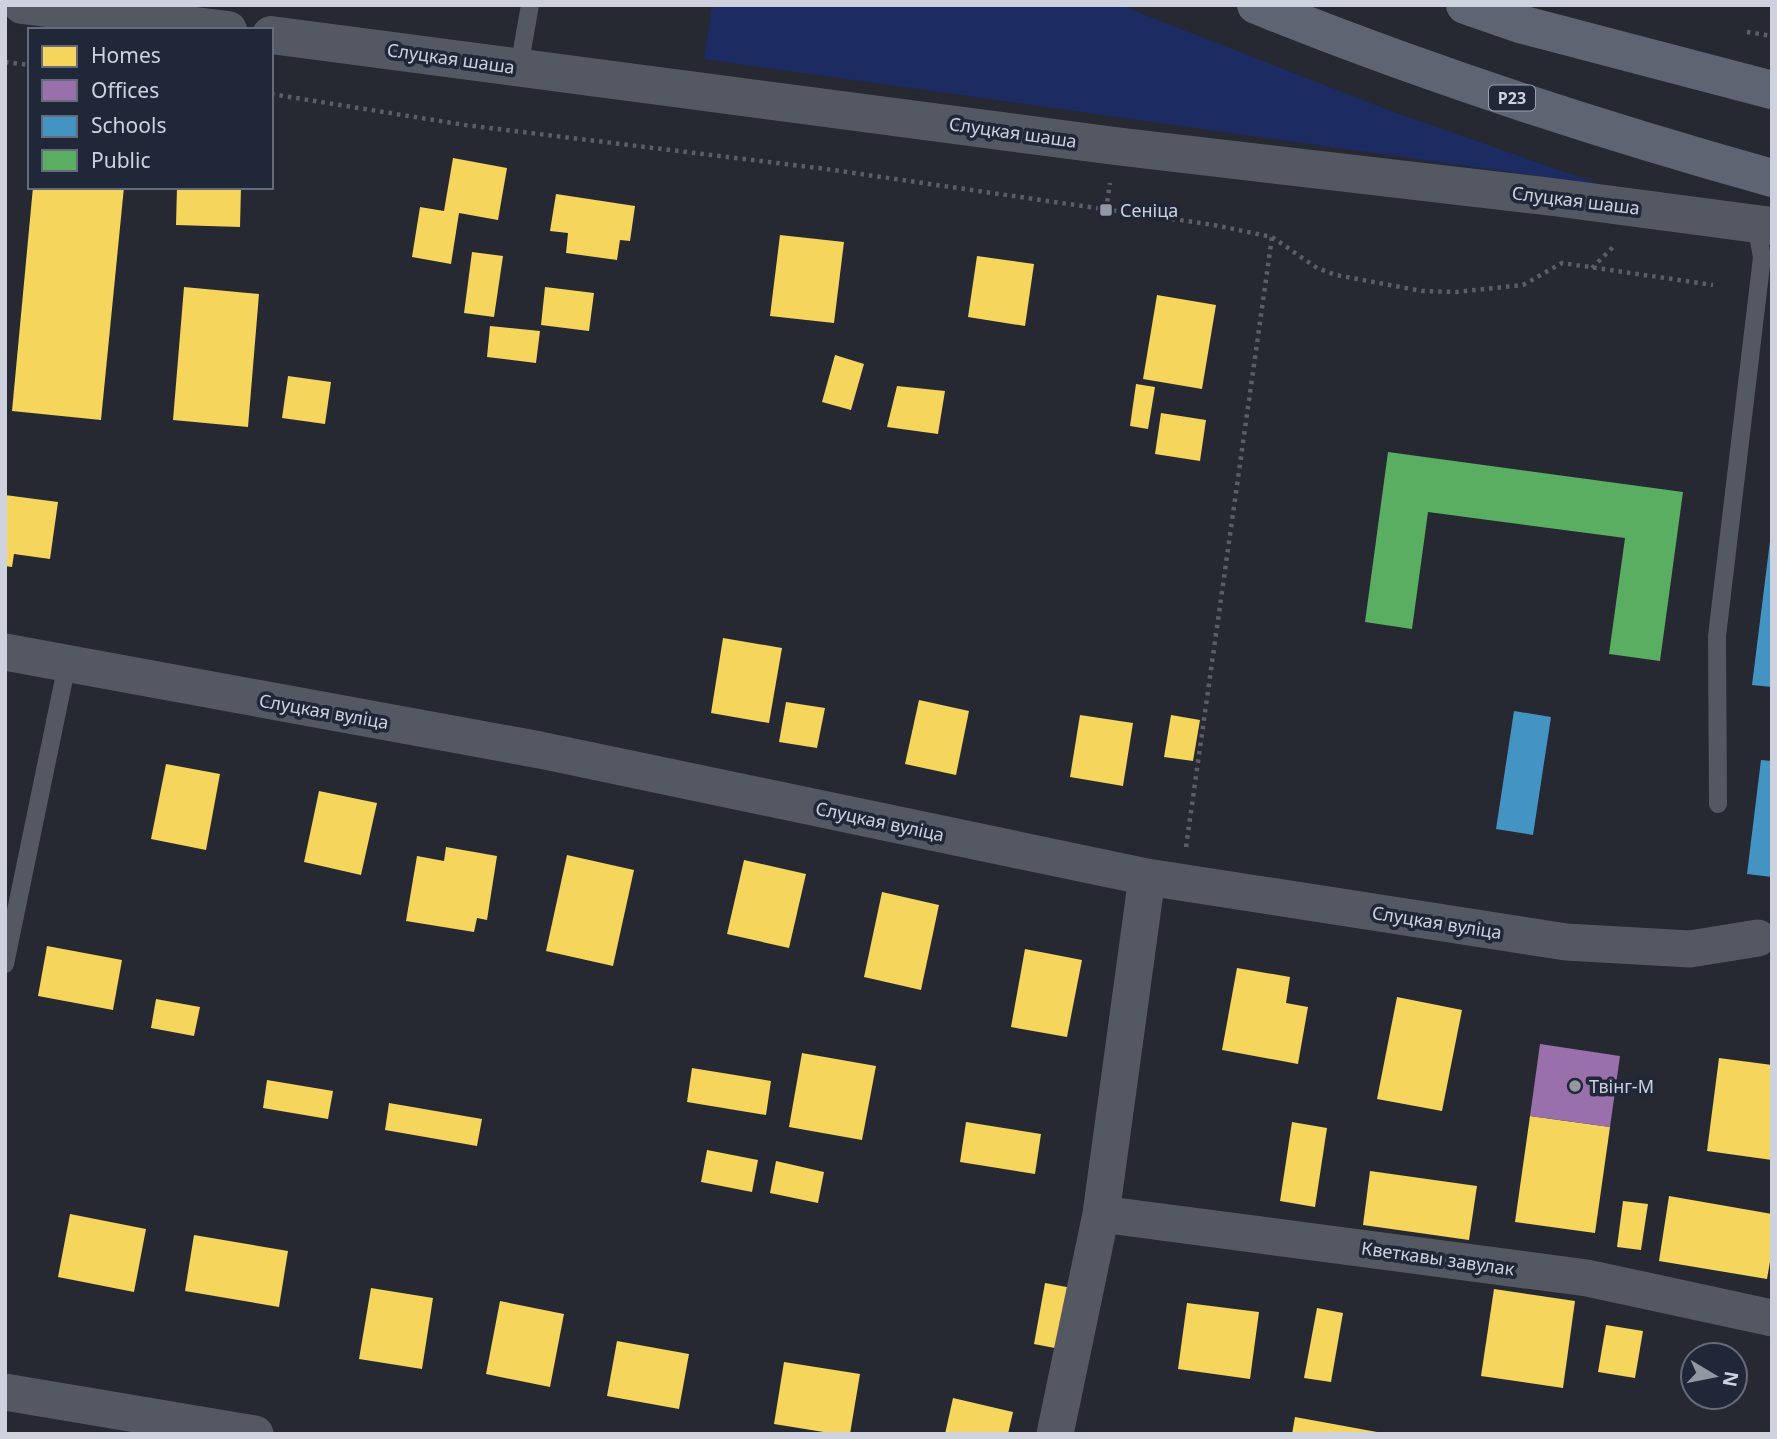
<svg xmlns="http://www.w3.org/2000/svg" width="1777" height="1439" font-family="'Noto Sans',sans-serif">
	<rect width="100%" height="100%" fill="#262932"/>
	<path fill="#1c2b62" d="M712 5H1120L1391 111 1602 185 704 59Z"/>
	<path fill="#f6d55c" d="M453 158 507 168 498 220 459 213 451 264 412 257 420 207 444 211Z
		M33 187H124L101 420 12 411Z
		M177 187H241L240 227 176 225Z
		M556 194 635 206 630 241 620 240 617 260 566 253 568 233 550 231Z
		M780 235 844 242 834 323 770 316Z
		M472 252 503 256 494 317 464 313Z
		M977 256 1034 264 1025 326 968 317Z
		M184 287 259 294 248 427 173 420Z
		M545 287 594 293 589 331 541 325Z
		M1157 295 1216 305 1202 389 1143 379Z
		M490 326 540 331 536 363 487 357Z
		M835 355 864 364 851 410 822 402Z
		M288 376 331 382 325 424 282 418Z
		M1136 384 1155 387 1148 429 1130 426Z
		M897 386 945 391 938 434 887 427Z
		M1161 413 1206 420 1200 461 1155 454Z
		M5 495 58 502 50 559 14 554 12 567 5 566Z
		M723 638 782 648 769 723 711 713Z
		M919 700 969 711 956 775 905 764Z
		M786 702 825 708 817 748 779 742Z
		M1080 715 1133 723 1123 786 1070 777Z
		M1171 715 1200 720 1193 761 1164 757Z
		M166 764 220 774 206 850 151 839Z
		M319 791 377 803 361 875 304 862Z
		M446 847 497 856 487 920 477 918 474 932 406 921 417 856 444 861Z
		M567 855 634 870 613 966 546 951Z
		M744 860 806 874 789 948 727 934Z
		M882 892 939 905 921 990 864 977Z
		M47 946 122 960 113 1010 38 996Z
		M1025 949 1082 960 1067 1037 1011 1027Z
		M1237 968 1290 977 1286 1003 1308 1007 1298 1064 1222 1050Z
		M1397 997 1462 1010 1442 1111 1377 1099Z
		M156 999 200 1007 194 1036 151 1028Z
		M802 1053 876 1066 862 1140 789 1127Z
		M1719 1058 1772 1065V1160L1707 1151Z
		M692 1068 771 1081 766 1115 687 1102Z
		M267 1080 333 1091 328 1119 263 1108Z
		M389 1103 482 1119 477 1146 385 1130Z
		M1530 1116 1610 1127 1595 1233 1515 1222Z
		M966 1122 1041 1134 1035 1174 960 1162Z
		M1292 1122 1327 1128 1315 1207 1280 1201Z
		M707 1150 758 1160 752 1192 701 1182Z
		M776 1161 824 1172 818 1203 770 1193Z
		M1370 1171 1477 1186 1469 1240 1363 1225Z
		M1669 1196 1772 1214V1250L1767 1279 1659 1261Z
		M1623 1201 1648 1204 1641 1250 1617 1247Z
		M70 1214 146 1229 134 1292 58 1277Z
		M194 1235 288 1251 279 1307 185 1291Z
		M1045 1283 1072 1288 1060 1349 1034 1344Z
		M371 1288 433 1298 422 1369 359 1359Z
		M1494 1289 1575 1301 1563 1388 1481 1376Z
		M500 1301 564 1314 550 1387 486 1374Z
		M1187 1303 1259 1312 1250 1379 1178 1369Z
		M1317 1308 1343 1313 1331 1382 1304 1378Z
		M1606 1325 1643 1331 1635 1378 1598 1372Z
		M617 1341 689 1354 679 1409 607 1396Z
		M784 1362 860 1374 850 1434H836L774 1424Z
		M953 1398 1013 1412 1008 1434H945Z
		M1295 1417 1377 1432V1434H1292Z"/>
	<path fill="#9970ab" d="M1540 1044 1620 1056 1610 1127 1530 1116Z"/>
	<path fill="#4393c3" d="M1770 541H1772V687L1752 685Z
		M1514 711 1551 717 1533 835 1496 829Z
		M1761 760 1772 761V877L1747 874Z"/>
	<path fill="#5aae61" d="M1388 452 1683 492 1660 661 1609 654 1625 538 1428 512 1412 629 1365 622Z"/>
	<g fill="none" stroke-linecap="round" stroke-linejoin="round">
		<path stroke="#5b5e66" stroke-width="4.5" stroke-dasharray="3.5 5" stroke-linecap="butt" d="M1747 32 1772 36
			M5 62 30 65
			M271 94 465 125 826 169 1214 225 1272 237 1317 268 1336 275 1422 291 1456 292 1523 285 1562 263 1713 285
			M1106 210 1110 183
			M1592 268 1615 245
			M1186 847 1272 237"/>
		<path stroke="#545862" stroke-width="18" d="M519 67 530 5
			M1718 804 1717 636 1762 257 1756 224
			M5 964 67 664"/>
		<path stroke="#545862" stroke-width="37" d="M5 652 540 750 1147 877 1566 942 1690 949 1758 938
			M1101 1214 1587 1278 1772 1318
			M5 1392 255 1434
			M1055 1434 1101 1214 1147 877"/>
		<path stroke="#545862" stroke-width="38" d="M22 5 228 30
			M271 35 1115 146 1553 197 1772 226"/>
		<path stroke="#5f6472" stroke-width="38" d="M1256 5C1424 73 1597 129 1772 178
			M1465 5 1520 24 1772 90"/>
	</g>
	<g fill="#9397a2" stroke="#202738" stroke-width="2.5">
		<rect x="1099" y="203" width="14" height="14" rx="3.5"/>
		<circle cx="1575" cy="1086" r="7"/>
	</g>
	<g text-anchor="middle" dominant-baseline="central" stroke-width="7" stroke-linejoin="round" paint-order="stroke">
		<rect fill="#202738" stroke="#9a9fac" stroke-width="2" x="1489" y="85.5" width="46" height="25" rx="5"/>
		<g font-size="16" font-weight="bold" fill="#ced2de">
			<text x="1512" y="98">Р23</text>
		</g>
		<g font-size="18" fill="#ced2de" stroke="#202738">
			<text transform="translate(451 58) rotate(8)">Слуцкая шаша</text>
			<text transform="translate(1013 132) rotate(8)">Слуцкая шаша</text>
			<text transform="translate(1576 200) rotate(7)">Слуцкая шаша</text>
			<text transform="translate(324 711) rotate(10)">Слуцкая вуліца</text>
			<text transform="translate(880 821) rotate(12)">Слуцкая вуліца</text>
			<text transform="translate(1437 922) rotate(9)">Слуцкая вуліца</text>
			<text transform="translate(1438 1258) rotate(8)">Кветкавы завулак</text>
		</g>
		<g font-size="18" fill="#ced2de" stroke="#202738" text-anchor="start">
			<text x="1120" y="210">Сеніца</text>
			<text x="1589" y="1086">Твінг-М</text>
		</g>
	</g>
	<rect width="1777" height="1439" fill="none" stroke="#ced2de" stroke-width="14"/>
	<rect x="28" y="28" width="245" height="161" fill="#202738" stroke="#666b7a" stroke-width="2"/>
	<rect x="42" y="46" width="35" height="21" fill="#f6d55c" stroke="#666b7a" stroke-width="2"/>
	<text x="91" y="63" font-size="21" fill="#ced2de">Homes</text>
	<rect x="42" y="80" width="35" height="21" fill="#9970ab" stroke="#666b7a" stroke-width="2"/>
	<text x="91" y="98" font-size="21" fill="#ced2de">Offices</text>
	<rect x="42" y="116" width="35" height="21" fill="#4393c3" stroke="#666b7a" stroke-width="2"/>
	<text x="91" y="133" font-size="21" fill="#ced2de">Schools</text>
	<rect x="42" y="150" width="35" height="21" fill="#5aae61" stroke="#666b7a" stroke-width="2"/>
	<text x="91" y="168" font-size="21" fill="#ced2de">Public</text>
	<g transform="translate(1714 1376) rotate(100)"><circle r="33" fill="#202738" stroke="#666b7a" stroke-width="2"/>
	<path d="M0-5L12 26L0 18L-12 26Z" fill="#9397a2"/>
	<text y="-10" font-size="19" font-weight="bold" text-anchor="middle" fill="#ced2de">N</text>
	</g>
</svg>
